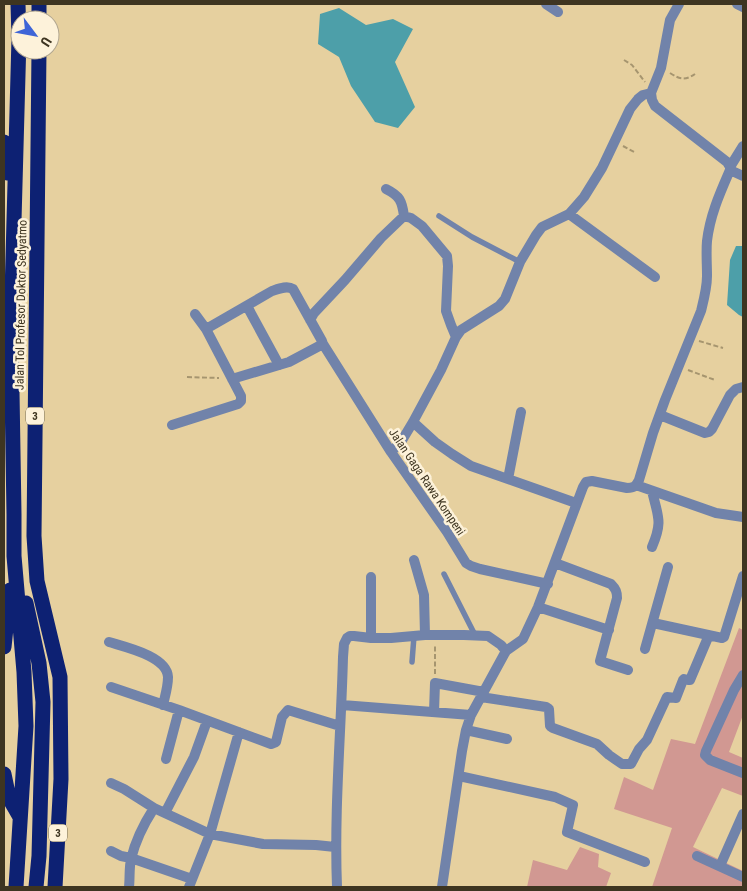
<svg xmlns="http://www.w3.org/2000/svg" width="747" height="891" font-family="'Roboto Condensed',sans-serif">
	<rect width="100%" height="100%" fill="#e6d09f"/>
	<path fill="#d19892" d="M739 628 743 630V715L729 752 743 758V796L722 788 693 847 743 871V887H652L672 828 614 809 624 777 653 790 671 739 695 744Z
		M580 847 599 854 598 867 611 873 606 887H527L533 860 567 870Z"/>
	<path fill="#4d9fa9" d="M339 8 366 25 393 19 413 29 395 62 415 107 398 128 375 122 351 86 339 57 318 44 320 14Z
		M736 246H743V317L739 315 727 305 730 260Z"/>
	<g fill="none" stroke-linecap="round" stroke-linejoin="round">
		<path stroke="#a6956f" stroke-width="2" stroke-dasharray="5 2.5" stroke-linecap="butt" d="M624 60 632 65 645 82
			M670 73C679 79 685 81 695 74
			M623 146 636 153
			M699 341 723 348
			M688 370 715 380
			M187 377 219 378
			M435 674V646"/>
		<path stroke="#7183aa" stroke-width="5.5" d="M439 216 472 237 520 262
			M444 574 475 635
			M412 662 414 636"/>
		<path stroke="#7183aa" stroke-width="10" d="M546 4 558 12
			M679 4 670 20 661 68 651 93 652 100 655 106 727 162 730 167
			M737 4 743 7
			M730 170 743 176
			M386 189C400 196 402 201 404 216
			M569 214 655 277
			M247 306 279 365
			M310 320 314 313 345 280 381 238 404 216 411 218 422 226 447 256 448 266 446 311 451 325 456 337
			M206 329 272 291C278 289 287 285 293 289L322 341 323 344 289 362 232 379
			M323 344 391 452 447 532 466 563 471 566 480 569 548 584
			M660 415 705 433 709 432 712 429 730 395 736 389 743 387
			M413 422 435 442 452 454 471 466 576 503
			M172 425 238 404 241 401V396L206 329 195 314
			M391 452 401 442 413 422 441 370 456 337 461 330 499 306 505 299 520 262 536 235 542 227 569 214 577 205 584 197 602 168 630 109 638 99 643 95 651 93
			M508 479 521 412
			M636 485 716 513 743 517
			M652 547C663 521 658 517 652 491
			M414 560 424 595 425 635
			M555 563 611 584C616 589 617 592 617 598L600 661 628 670
			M538 607 609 630
			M653 623 722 638 724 637 743 576
			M371 638V577
			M109 642C125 647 167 656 168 677 168 687 165 696 163 705
			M645 649 668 567
			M743 675 734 690 706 751 705 755 710 760 743 773
			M111 687 179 710 271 744 276 742 282 717 288 710 340 726
			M481 697 546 707 549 709 550 726 553 728 597 744 609 755 622 764H631L639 749 647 740 666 699 667 697 676 698 683 680 684 679 688 680H690L709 635
			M342 705 471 715
			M434 712 435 683 484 692
			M466 730 507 739
			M166 759 179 710
			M459 776 555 797 573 805 567 832 645 862
			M111 783 124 789 154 808 210 834 263 844 316 845 335 847
			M165 813 194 757 207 721
			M111 851 121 856 131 858 192 879
			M697 856 743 877
			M720 866 743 814
			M129 887C130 878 129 868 131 859 135 842 145 822 154 808
			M189 887 210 834 239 732
			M337 887C334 810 341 734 343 657L344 644 347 638 350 636H354L371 638H391L425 635H464L488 636 501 645 506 651
			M442 887 462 751 466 730 471 715 506 651 523 639 538 607 583 487 586 482 592 481 627 488C634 488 636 486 639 480L653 433 665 400 701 311C704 299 707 288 707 276 707 264 706 252 707 241 710 215 720 193 730 170V167L743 146"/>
		<path stroke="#0d2173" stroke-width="15" d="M39 20V4
			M39 50 34 536 37 581 60 677 61 779 55 887
			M4 142 7 173
			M26 603 39 663 43 702 39 856 36 887
			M4 647 10 590
			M4 774 9 798 20 817
			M16 887 26 726 24 672 14 556V514L11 330 19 38 18 4"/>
	</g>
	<g text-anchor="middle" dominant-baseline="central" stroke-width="5" stroke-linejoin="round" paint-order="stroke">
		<g fill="#fdf2da" stroke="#776e58" stroke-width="1">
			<rect x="26" y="407.5" width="18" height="17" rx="4"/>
			<rect x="49" y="824.5" width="18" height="17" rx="4"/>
		</g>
		<g font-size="11" font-weight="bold" fill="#3e3521">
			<text x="35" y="416">3</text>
			<text x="58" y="833">3</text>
		</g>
		<g font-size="12" fill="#3e3521" stroke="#fdf2da">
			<text transform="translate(21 305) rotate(-89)">Jalan Tol Profesor Doktor Sedyatmo</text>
			<text transform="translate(427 482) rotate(56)">Jalan Gaga Rawa Kompeni</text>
		</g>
	</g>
	<rect width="747" height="891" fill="none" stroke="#3e3521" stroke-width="10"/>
	<g transform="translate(35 35) rotate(122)"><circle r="24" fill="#fdf2da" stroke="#b1a690"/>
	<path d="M0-4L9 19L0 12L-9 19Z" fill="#3e65d7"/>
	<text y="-8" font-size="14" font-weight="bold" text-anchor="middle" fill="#3e3521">U</text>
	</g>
</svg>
